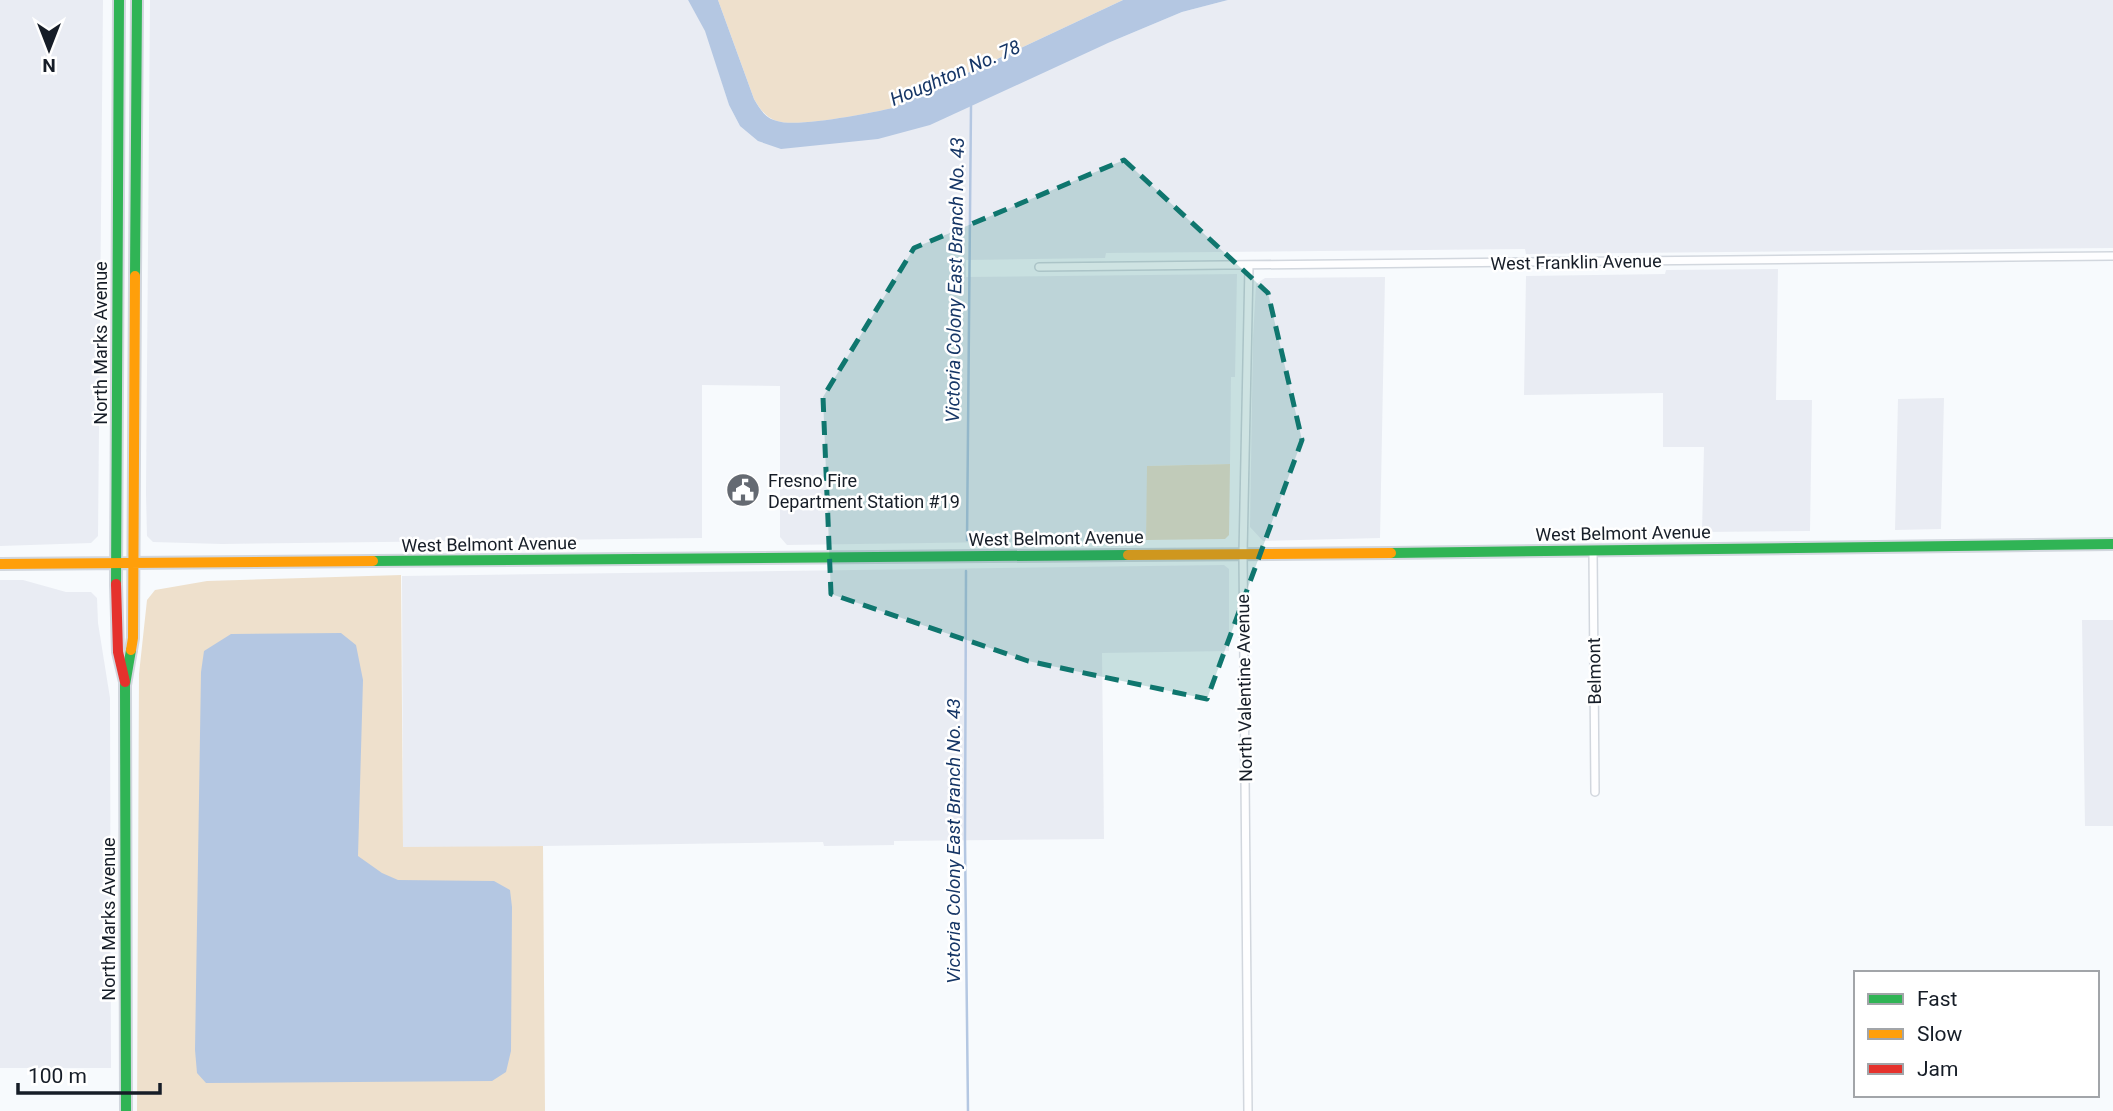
<svg xmlns="http://www.w3.org/2000/svg" width="2113" height="1111" font-family="Roboto,sans-serif">
	<rect width="100%" height="100%" fill="#f7fafd"/>
	<path fill="#e9ecf3" d="M0 0H103L98 536 91 543 0 546Z
		M150 0H688L706 31 729 105 740 126 1108 43 1182 12 1228 0H2113V248L1526 254 1525 249 1106 253 1105 258 966 260V277L1237 274 1235 377H1231L1230 464 1148 466 1146 540 787 545 780 537V386L702 385V538L222 544 153 542 147 536 146 494Z
		M1778 269 1776 400H1812L1810 531 1702 532 1704 447H1663V393L1524 395 1526 276 1665 274 1666 270Z
		M1385 277 1380 538 1263 541 1250 527 1253 339 1256 284 1265 278Z
		M1944 398 1941 529 1895 530 1898 399Z
		M1224 565 1229 569V651L1102 653 1104 839 894 841V845L824 846 823 842 403 848 402 576Z
		M0 580H23L66 592H91L97 598 98 623 110 698 111 1068H0Z
		M2082 620H2113V826H2085Z"/>
	<path fill="#eee0cc" d="M718 0H1123L893 108C870 113 797 128 777 121 766 118 760 109 754 99Z
		M1230 464 1229 535 1225 539 1146 540 1147 466Z
		M401 575 403 847 543 846 545 1111H137L139 674 147 600 155 590 207 581Z"/>
	<path fill="#b4c7e2" d="M688 0H718L754 99C760 109 765 118 777 121 797 128 870 113 893 108L1123 0H1228L1182 12 1108 43 930 125 878 139 781 149 758 141 740 126 729 105 705 31Z
		M341 633 356 645 363 680 358 856 382 873 398 880 494 881 510 890 512 907 511 1051 506 1072 492 1081 206 1083 197 1073 195 1050 201 672 204 651 231 634Z"/>
	<g fill="none" stroke-linecap="round" stroke-linejoin="round">
		<path stroke="#b4c7e2" stroke-width="2.5" d="M967 540 971 106
			M966 571 965 841 968 1111"/>
		<g stroke="#d2d7de" stroke-width="10">
			<path id="street" d="M1039 267 2113 256
				M1593 551 1595 792
				M1248 1111 1243 554 1249 266"/>
		</g>
		<g stroke="#d2d7de" stroke-width="14">
			<path id="fast" d="M135 276 137 0
				M1391 553 2113 544
				M373 561 1128 555
				M116 584 119 0
				M126 1111 125 685 131 650"/>
		</g>
		<g stroke="#d2d7de" stroke-width="14">
			<path id="slow" d="M1128 555 1391 553
				M0 564 373 561
				M131 650 133 638 135 276"/>
		</g>
		<g stroke="#d2d7de" stroke-width="14">
			<path id="jam" d="M116 584 118 652 125 682"/>
		</g>
		<use href="#street" stroke="#fefeff" stroke-width="7"/>
		<use href="#fast" stroke="#30b455" stroke-width="10"/>
		<use href="#slow" stroke="#ff9f0a" stroke-width="10"/>
		<use href="#jam" stroke="#e5322d" stroke-width="10"/>
	</g>
	<path fill="#0f766e" fill-opacity="0.2" stroke="#0f766e" stroke-width="5" stroke-dasharray="14 9" stroke-linejoin="round" d="M1124 160 1268 293 1302 440 1207 699 1028 661 831 594 823 397 914 248Z"/>
	<defs>
		<g id="civic-disc" transform="scale(1.75)"><circle r="9.5" fill="#656a72" stroke="#fff"/><path d="M-.6-6.5H3V-4.5H.6V-3L4-1V1h2V6H-6V1h2V-1L-.6-3ZM-1.2 2.5V6h2.4V2.5Z" fill="#fff"/></g>
	</defs>
	<g fill-rule="evenodd">
		<use href="#civic-disc" x="743" y="490"/>
	</g>
	<g text-anchor="middle" dominant-baseline="central" stroke-width="5" stroke-linejoin="round" paint-order="stroke">
		<g font-size="18" fill="#161d27" stroke="#fff">
			<text transform="translate(1576 262) rotate(-1)">West Franklin Avenue</text>
			<text transform="translate(100 343) rotate(-90)">North Marks Avenue</text>
			<text transform="translate(1623 533) rotate(-1)">West Belmont Avenue</text>
			<text transform="translate(1056 538) rotate(-1)">West Belmont Avenue</text>
			<text transform="translate(489 544) rotate(-1)">West Belmont Avenue</text>
			<text transform="translate(1594 671) rotate(-91)">Belmont</text>
			<text transform="translate(1244 688) rotate(-91)">North Valentine Avenue</text>
			<text transform="translate(108 919) rotate(-90)">North Marks Avenue</text>
		</g>
		<g font-size="18" fill="#161d27" stroke="#fff" text-anchor="start">
			<text x="768" y="480">Fresno Fire<tspan x="768" dy="21">Department Station #19</tspan></text>
		</g>
		<g font-size="19" font-style="italic" fill="#163666" stroke="#fff">
			<text transform="translate(955 73) rotate(-23)">Houghton No. 78</text>
			<text transform="translate(955 280) rotate(-89)">Victoria Colony East Branch No. 43</text>
			<text transform="translate(953 841) rotate(-90)">Victoria Colony East Branch No. 43</text>
		</g>
	</g>
	<rect x="1854" y="971" width="245" height="126" fill="#ffffff" stroke="#a2a5a9" stroke-width="2"/>
	<rect x="1868" y="994" width="35" height="10" fill="#30b455" stroke="#a2a5a9" stroke-width="2"/>
	<text x="1917" y="1006" font-size="21" fill="#161d27">Fast</text>
	<rect x="1868" y="1029" width="35" height="10" fill="#ff9f0a" stroke="#a2a5a9" stroke-width="2"/>
	<text x="1917" y="1041" font-size="21" fill="#161d27">Slow</text>
	<rect x="1868" y="1064" width="35" height="10" fill="#e5322d" stroke="#a2a5a9" stroke-width="2"/>
	<text x="1917" y="1076" font-size="21" fill="#161d27">Jam</text>
	<g transform="translate(49 49) rotate(180)" stroke="#ffffff" stroke-width="5" paint-order="stroke">
	<path d="M0-5L12 26L0 18L-12 26Z" fill="#161d27"/>
	<text y="-10" font-size="19" font-weight="bold" text-anchor="middle" fill="#161d27">N</text>
	</g>
	<path d="M18 1083v10h142v-10" fill="none" stroke="#161d27" stroke-width="3.5"/>
	<text x="28" y="1083" font-size="21" fill="#161d27" stroke="#ffffff" stroke-width="5" paint-order="stroke">100 m</text>
</svg>
